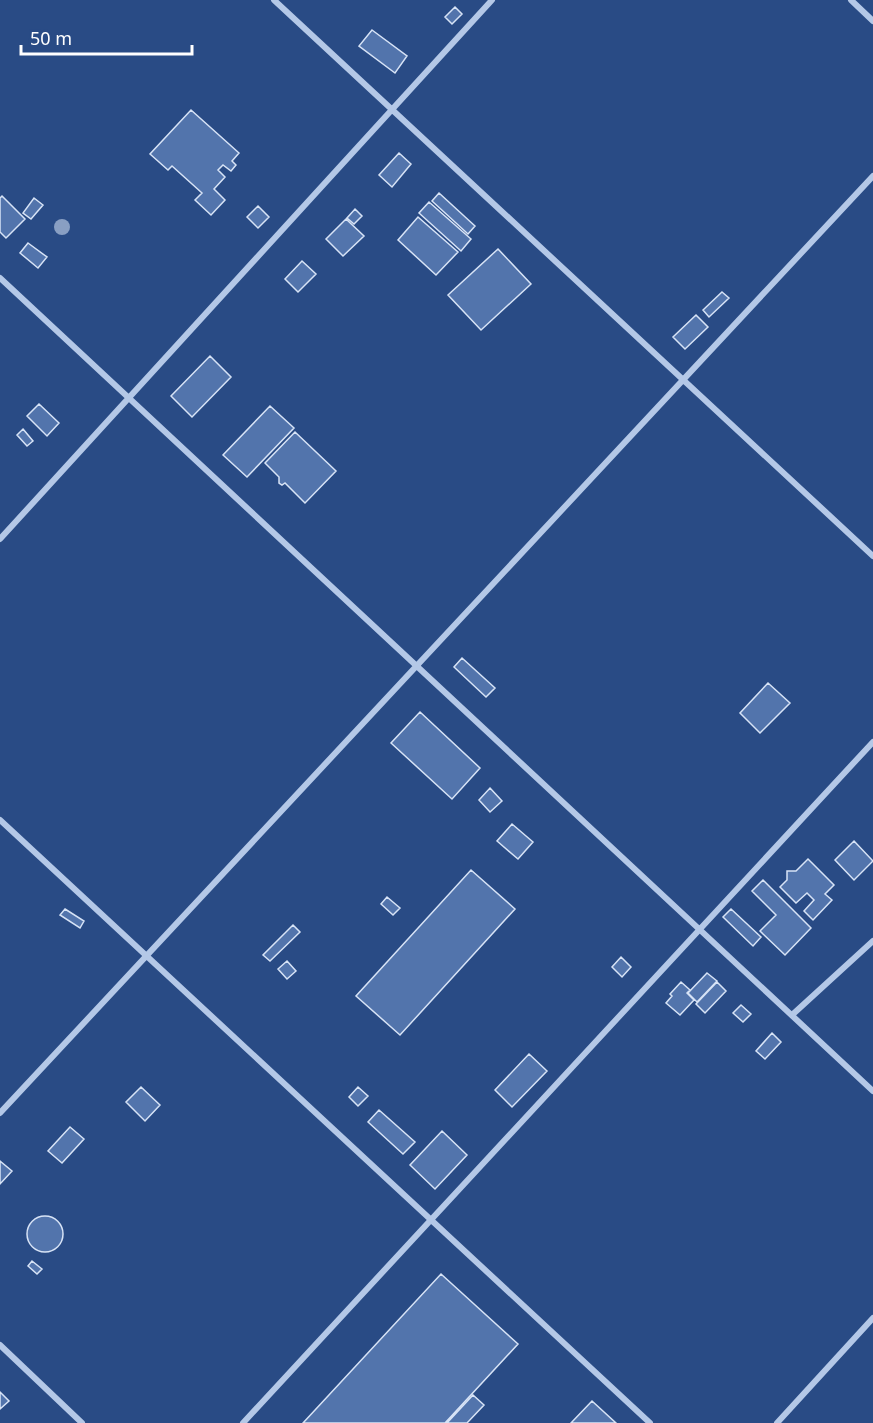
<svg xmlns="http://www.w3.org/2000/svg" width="873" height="1423" font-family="'Noto Sans',sans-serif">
	<rect width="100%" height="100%" fill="#294b85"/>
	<path fill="#5274ac" stroke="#d7e3f6" stroke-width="1.5" d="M455 7 462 14 452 24 445 17Z
		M372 30 407 56 395 73 359 46Z
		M191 110 239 153 232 161 236 165 231 171 223 165 218 170 225 177 214 189 225 200 211 215 195 200 202 193 172 166 168 170 150 154Z
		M399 153 411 164 392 187 379 175Z
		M439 193 475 226 468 234 432 201Z
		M2 196 25 219 6 238 0 232V198Z
		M34 198 43 205 31 219 23 213Z
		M429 202 471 239 461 251 419 213Z
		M258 206 269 217 258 228 247 217Z
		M355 209 362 216 354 224 347 218Z
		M418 217 458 252 436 275 398 240Z
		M346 219 364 236 343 256 326 239Z
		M28 243 47 257 38 268 20 253Z
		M498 249 531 284 481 330 448 295Z
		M302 261 316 274 298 292 285 279Z
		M722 292 729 298 709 317 703 310Z
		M696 315 708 327 685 349 673 337Z
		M210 356 231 377 192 417 171 396Z
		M39 404 59 423 47 436 27 416Z
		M270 406 294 428 247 477 223 455Z
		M23 429 33 441 27 446 17 435Z
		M295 432 336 471 305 503 285 483 282 485 279 483V477L265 463Z
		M462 658 495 688 486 697 454 667Z
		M768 683 790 703 760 733 740 713Z
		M420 712 480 768 452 799 391 743Z
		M490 788 502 801 490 812 479 800Z
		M512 824 533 842 518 859 497 841Z
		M854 841 873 861 854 880 835 860Z
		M808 859 834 885 825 894 832 900 813 920 804 911 814 900 807 893 796 903 780 887 787 880V871H796Z
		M471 870 515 909 400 1035 356 996Z
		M763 880 811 928 785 955 760 931 776 915 752 891Z
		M387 897 400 908 393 915 381 904Z
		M65 909 84 921 80 928 60 915Z
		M731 909 761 937 753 946 723 917Z
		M293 925 300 932 270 961 263 955Z
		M621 957 631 967 622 977 612 967Z
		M287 961 296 971 287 979 278 969Z
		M707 973 717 981 697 1002 688 993Z
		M681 982 690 990 687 993 694 1000 680 1015 666 1003 672 996 670 994Z
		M717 982 726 991 705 1013 696 1004Z
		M741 1005 751 1014 743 1022 733 1013Z
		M772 1033 781 1042 765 1059 756 1051Z
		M529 1054 547 1071 512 1107 495 1090Z
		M141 1087 160 1105 145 1121 126 1102Z
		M358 1087 368 1096 358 1106 349 1097Z
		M379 1110 415 1142 403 1154 368 1122Z
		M70 1127 84 1139 62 1163 48 1151Z
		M442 1131 467 1155 435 1189 410 1165Z
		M0 1161 12 1171 0 1184Z
		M27 1234a18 18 0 1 1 36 0a18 18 0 1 1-36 0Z
		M32 1261 42 1269 37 1274 28 1266Z
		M441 1274 518 1344 445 1423H303Z
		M0 1392 9 1401 0 1409Z
		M473 1395 484 1405 467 1423H447Z
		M592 1401 616 1423H571Z"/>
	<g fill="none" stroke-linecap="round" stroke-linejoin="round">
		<path stroke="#b4c8e7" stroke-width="6" d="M274 0 873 556
			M851 0 873 21
			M0 278 873 1091
			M0 539 492 0
			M0 820 650 1423
			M792 1015 873 941
			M0 1113 873 176
			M0 1345 82 1423
			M243 1423 873 742
			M777 1423 873 1318"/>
	</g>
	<circle fill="#899fc3" cx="62" cy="227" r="8"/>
	<path d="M21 45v9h171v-9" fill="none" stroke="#ffffff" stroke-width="3"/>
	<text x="30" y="45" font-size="18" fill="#ffffff" stroke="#294b85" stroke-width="4.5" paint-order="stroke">50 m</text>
</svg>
